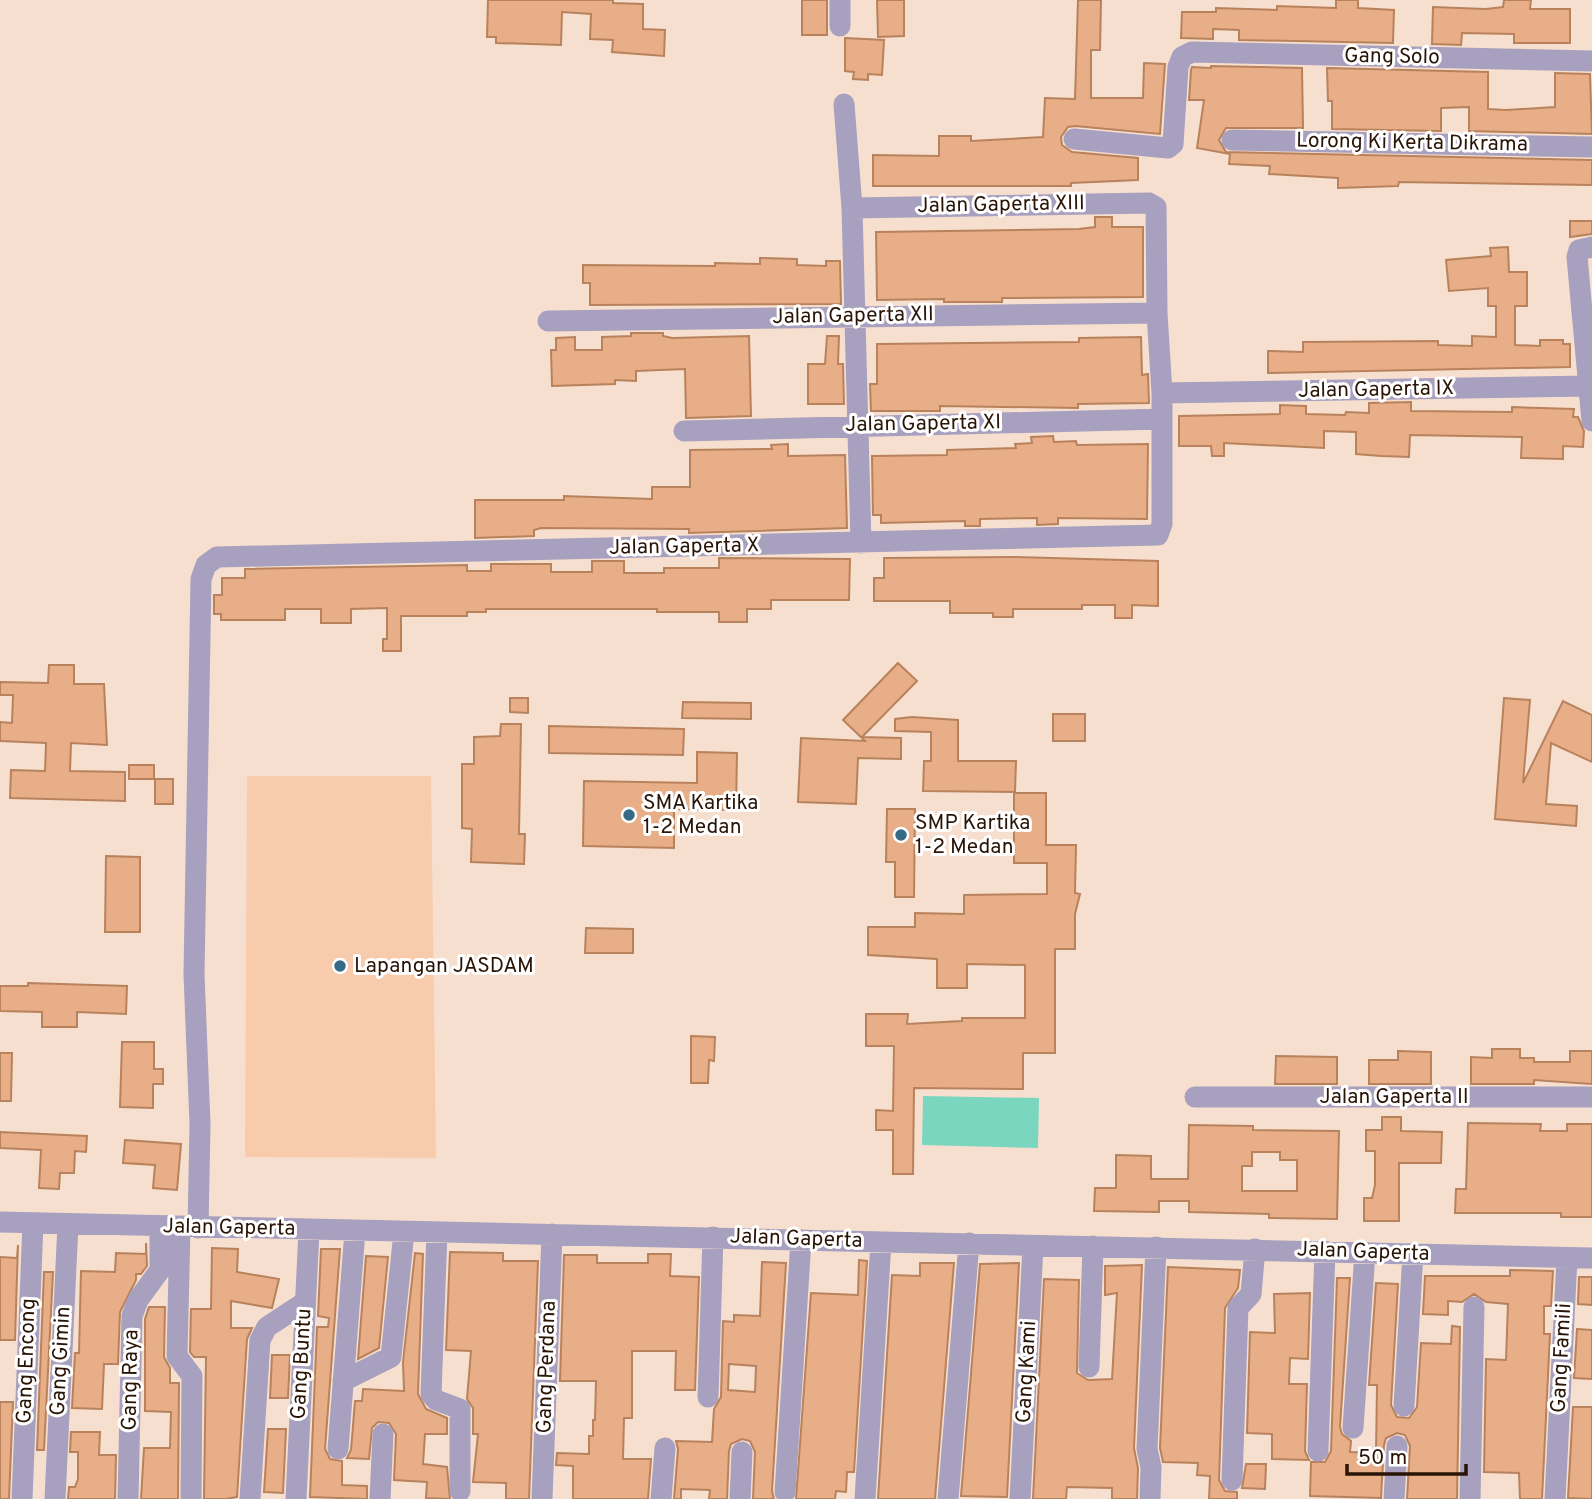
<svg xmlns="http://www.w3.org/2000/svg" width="1592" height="1499" font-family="Overpass,sans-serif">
	<rect width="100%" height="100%" fill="#f7dfd0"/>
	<path fill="#f8cbad" d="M247 776H431L436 1158 245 1157Z"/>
	<path fill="#7ad6be" d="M923 1096 1039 1098 1038 1148 922 1145Z"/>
	<path fill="#e7ae87" stroke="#b8825c" stroke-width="2" fill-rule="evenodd" d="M488 0H613V3L643 4V29L665 30 664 56 612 52 613 40 590 39 591 14 562 12 561 45 496 43V37H487Z
		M802 0H827V35H802Z
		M877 0H904V36L878 37Z
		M1078 0H1101L1100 50H1091V98H1143L1144 63 1165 64 1160 134 1075 126 1068 127 1061 137 1062 145 1072 152 1138 158V180L1071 183V186H873V155L939 156V136H971V141L1043 137 1045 98 1075 99Z
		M1336 0H1358V8L1394 10 1393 43 1239 40V30L1213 29V39L1181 38 1182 12H1216V8L1277 10V6L1336 8Z
		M1504 0H1531L1530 9H1570V43H1514V34L1462 33 1461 45 1432 44 1433 7 1486 9 1503 7Z
		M845 38 884 40 882 75 868 74V80L853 79 854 72 845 71Z
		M1211 66 1302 68 1303 128H1226L1219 140 1226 152 1592 160V185L1399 182 1398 186 1338 188V178L1269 174 1270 166 1229 164 1230 154 1197 148 1204 100H1189L1191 70 1192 67 1211 68Z
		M1327 68 1488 72V109L1506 110 1555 107V73L1590 74 1592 134 1469 131V107L1441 108V131L1332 129V101H1328Z
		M1095 217H1112V227H1143V297L1002 298V302H944V299L877 300 876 232 1079 229 1095 227Z
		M1570 221H1592V234L1570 237Z
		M1508 247 1509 272H1527V306H1515V345L1540 346V340H1563V344H1570V367L1268 373V351L1303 352V342L1438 341V345L1472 346V336L1496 337V306H1488V288L1449 291 1446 260 1491 256 1490 248Z
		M760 258 797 259V265L826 266V261H840L841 304 590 305V283H583V265L715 266V263L760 264Z
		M631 333H663V336L672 338 749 336 751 416 686 418 685 369 636 371V381L615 380V384L552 386 551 350H556V338L575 337V350H602V337L631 336Z
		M827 336H839L838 364H843L844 404H808V364H825Z
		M1141 337 1142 375 1148 374 1149 403 1078 404V408L940 406V411H871L870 384H877V344L1079 342V338Z
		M1411 402V411L1512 412V407L1574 409 1573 417H1578L1584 431 1583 447 1563 446V459L1521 458 1522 437 1410 435 1409 457 1381 456 1356 454V432L1324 431V448L1224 443V456H1212L1211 446H1179V416L1280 414V405L1306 406V414L1345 415 1346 412 1369 413V403Z
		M1053 436 1054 442 1076 441 1077 445 1148 444 1147 519 1058 518V524L1037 525V518L980 519V526H965V521L881 523V515H873L872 456 947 455V450L1016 448 1015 444 1032 443 1031 437Z
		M788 444V456L845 455 847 528 689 533V529L541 528 534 530V536L475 538V500H564V496L652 499V487H690V450L772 449 771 445Z
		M1014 557 1158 561V606L1132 605V618H1115V605H1082V609H1013V617H993V613H950V601H874V578H884V558Z
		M719 558 850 559 849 600H771V609H747V622H719V612H657V609H486V612H467V616H401V651H383V639H387V608L351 609V623H321V609H285V620H221V614H214V595H222V578H245V569L467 565V571H491V564H551V572H592V561H624V573H664V568H719Z
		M898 663 917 681 862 737 901 738V759L858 758 856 804 798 802 801 738 865 741 843 720Z
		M49 665H74V684H104L107 745 71 743 70 771 125 772V801L10 798 11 770 45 771 46 743 0 741V722L12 723 13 695H0V682L48 683Z
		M510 698H528V713L510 712Z
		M1504 698 1530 700 1523 783 1563 701 1592 715V762L1551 743 1546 804 1577 806 1576 826 1495 819Z
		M683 702 751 703V719L682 718Z
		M1053 714H1085V741H1053Z
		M912 717 958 720V761H1016L1015 792 923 791 924 761H931V732L895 731V719Z
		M501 724H521L519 834H525L524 864 471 862 472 829 462 828V764H474V737L500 736Z
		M549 726 684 729 683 755 549 753Z
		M697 752 737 753 736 810 674 809V848L583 846 584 781 697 783Z
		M129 765H154V779H129Z
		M155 779H173V804H155Z
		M1014 793H1046V845H1076L1075 893 1080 894 1075 914V949H1055V1053H1023V1089L914 1088 913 1174H893V1130H876V1110L893 1111 894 1046H866V1014H908L907 1024 962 1021V1018H1025V965L967 964V988H937V959L868 955V927H915V913L964 914V895L1047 894V863H1014Z
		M887 809H915L914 897H895V862H886Z
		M106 856 140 857V932H105Z
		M586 928 633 929V953H585Z
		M28 983 127 986 126 1014 77 1012V1027H42V1012L0 1011V986H28Z
		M691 1036 715 1037 714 1061 709 1060 708 1083H691Z
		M122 1042H154V1069H163V1084H153V1108L120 1107Z
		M1492 1049H1520V1058H1534V1062H1570V1051H1592V1084L1534 1080V1084H1471V1057L1492 1058Z
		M1398 1051 1431 1052V1084H1369V1060H1398Z
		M0 1053H12L11 1101H0Z
		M1276 1056 1337 1057V1084H1275Z
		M1382 1117H1401V1131L1442 1132 1441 1163H1399V1221H1364V1198H1372L1375 1185V1151H1366V1130H1382Z
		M1468 1123 1541 1124 1540 1131H1567V1124H1592V1217H1561V1213H1455L1456 1189H1466Z
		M1189 1125 1253 1126V1130L1339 1131 1337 1219 1269 1218V1214L1189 1212V1201H1159V1212L1094 1211 1095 1188H1116V1155L1151 1156V1179H1188ZM1252 1152H1280V1160H1297V1191H1242V1166H1252Z
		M0 1132 87 1136 86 1152 75 1151 74 1173H60L59 1189 39 1188 41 1150 0 1148Z
		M125 1140 181 1144 177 1190 153 1188 155 1165 123 1163Z
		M146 1243 147 1266 141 1274H136V1280L120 1312 118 1364H104L102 1409 72 1408 75 1353H79L81 1271 115 1272 116 1253 146 1254Z
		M18 1245 15 1340H0V1257L17 1258Z
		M212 1248 238 1249 237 1272 279 1279 272 1308 231 1301V1328H252L247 1339 237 1497 226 1499H204L206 1357H194L190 1352 191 1309H211Z
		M321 1249H340L325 1449 330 1459 342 1461V1485L367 1486V1499L310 1497 317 1327H328L329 1318 318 1316Z
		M450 1252 503 1253V1261H538L529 1499H506V1483L473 1482 478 1434H473V1408L467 1399 471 1351 446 1350Z
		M415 1253 423 1254 418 1394 426 1409 447 1418V1434H425L423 1464 447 1467 450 1499 426 1498 427 1482 394 1480 396 1434 389 1423 378 1422 372 1428 369 1459 347 1458 351 1450 355 1401H362L363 1389 404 1391 403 1362Z
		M648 1254H671L670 1276 699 1277 695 1390H675L676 1351H632V1418H624L623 1459H651L648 1499H573V1466L556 1465 557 1453 589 1454V1436H593V1420H595L596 1381H560L564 1255H597V1263H648Z
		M366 1256 388 1257 379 1348 358 1359Z
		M859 1260 867 1261 854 1472H847L846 1492 836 1491 835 1499H796L811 1293 858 1295Z
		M762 1262 786 1263 772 1491 774 1499H753L755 1452 750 1441 742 1439 731 1444 729 1451 727 1499H709L710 1490 681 1489V1499H674L678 1449 676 1441 712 1442 714 1409 721 1397 723 1321 734 1322V1315L760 1316ZM729 1364 756 1366 755 1392 728 1390Z
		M920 1263H954L935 1499H878L892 1275 920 1276Z
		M1019 1263 1007 1497 961 1496 980 1264Z
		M1142 1265 1134 1448 1138 1468 1137 1499H1112V1488L1067 1487 1066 1499H1033L1044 1279 1079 1280 1077 1373 1088 1380 1112 1379 1117 1293 1105 1295V1266Z
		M1168 1267 1240 1270 1238 1288 1225 1308 1219 1480 1225 1491 1237 1492V1499H1209L1210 1476 1197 1475 1198 1463 1163 1462 1160 1448Z
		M1510 1270 1553 1271 1551 1306H1544V1334H1550L1542 1499H1520L1519 1473 1484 1472 1486 1359 1506 1360 1508 1304 1486 1302 1474 1294 1462 1302 1448 1301V1315L1423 1314 1425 1276H1510Z
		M44 1272H53L44 1450H37Z
		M1579 1277H1592V1305L1578 1304Z
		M1337 1278H1350L1340 1427 1342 1434 1351 1441 1350 1452 1376 1453 1377 1385H1369L1376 1283 1398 1284 1391 1405 1397 1417 1409 1418 1417 1407 1421 1343 1451 1344 1452 1326 1460 1327 1457 1499H1407L1410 1446 1405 1435 1397 1433 1386 1438 1384 1445 1381 1498 1310 1496 1311 1462H1325L1331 1451Z
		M1310 1293 1308 1359 1290 1358 1289 1384H1307L1305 1451 1309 1460 1272 1459V1434L1247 1433 1250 1332 1275 1333 1274 1294Z
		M149 1307H165L164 1357 170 1368V1383H179L178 1499H141L144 1448H170L171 1412 145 1411V1319Z
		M1577 1329 1592 1330V1379L1574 1378Z
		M272 1355H290L288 1398H270Z
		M0 1402H13L9 1499H0Z
		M1573 1407H1592V1499L1568 1498Z
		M268 1429H286L283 1493 264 1492Z
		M71 1432H100L99 1455H116L115 1499H68L69 1487H75L78 1479V1452H70Z
		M1246 1464H1266L1265 1489 1242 1488Z"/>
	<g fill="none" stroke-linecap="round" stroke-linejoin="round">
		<path stroke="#a7a0be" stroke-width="21" d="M840 26V0
			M844 104 852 208 861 543
			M1074 139 1168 148 1173 144 1178 67 1182 57 1192 52 1592 61
			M1232 140 1592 147
			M1592 247 1579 250 1577 257 1592 421
			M548 321 1157 313
			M1162 393 1590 386
			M684 431 1162 419
			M1195 1097H1592
			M0 1222 1592 1258
			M180 1227 177 1356 192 1376 191 1499
			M198 1228 200 1124 194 974 201 579 206 565 217 557 1158 535 1162 524V393L1157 313 1156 207 1149 203 852 208
			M437 1232 431 1394 436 1400 460 1409V1491
			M1089 1367 1093 1246
			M343 1381 391 1357 404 1232
			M708 1397 713 1237
			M1404 1406 1413 1253
			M1353 1428 1365 1252
			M338 1449 355 1231
			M1318 1451 1325 1251
			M1232 1480 1238 1308 1251 1294 1255 1249
			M785 1492 801 1240
			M22 1499 33 1223
			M55 1499 68 1224
			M128 1499 132 1316 138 1300 160 1270V1227
			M250 1499 260 1340 267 1327 305 1302
			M296 1499 309 1230
			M380 1499 383 1434
			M542 1499 552 1234
			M661 1499 665 1448
			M740 1499 742 1452
			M865 1499 881 1242
			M948 1499 969 1243
			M1020 1499 1033 1246
			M1150 1499 1151 1467 1147 1449 1156 1247
			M1394 1499 1397 1446
			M1470 1499 1474 1307
			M1555 1499 1567 1258"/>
	</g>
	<g fill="#376a87" stroke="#fff" stroke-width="2.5">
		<circle cx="629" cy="815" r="7"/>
		<circle cx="901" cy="835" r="7"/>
		<circle cx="340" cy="966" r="7"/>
	</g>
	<g text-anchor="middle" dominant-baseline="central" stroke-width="6" stroke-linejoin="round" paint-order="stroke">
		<g font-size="21" fill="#291405" stroke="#fff">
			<text transform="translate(1392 57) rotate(1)">Gang Solo</text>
			<text transform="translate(1412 143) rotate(1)">Lorong Ki Kerta Dikrama</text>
			<text transform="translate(1001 205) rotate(-1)">Jalan Gaperta XIII</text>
			<text transform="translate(853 316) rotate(-1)">Jalan Gaperta XII</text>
			<text transform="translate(1376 390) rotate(-1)">Jalan Gaperta IX</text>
			<text transform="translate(923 424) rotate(-1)">Jalan Gaperta XI</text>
			<text transform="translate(684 547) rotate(-1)">Jalan Gaperta X</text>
			<text x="1394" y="1097">Jalan Gaperta II</text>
			<text transform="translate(229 1228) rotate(1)">Jalan Gaperta</text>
			<text transform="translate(796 1239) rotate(2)">Jalan Gaperta</text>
			<text transform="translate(1363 1252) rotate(2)">Jalan Gaperta</text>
			<text transform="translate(1562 1358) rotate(-87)">Gang Famili</text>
			<text transform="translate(27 1361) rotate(-88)">Gang Encong</text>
			<text transform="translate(61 1361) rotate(-87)">Gang Gimin</text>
			<text transform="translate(302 1364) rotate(-87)">Gang Buntu</text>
			<text transform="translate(547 1367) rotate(-88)">Gang Perdana</text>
			<text transform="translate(1027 1372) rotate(-87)">Gang Kami</text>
			<text transform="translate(131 1380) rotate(-89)">Gang Raya</text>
		</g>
		<g font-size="21" fill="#291405" stroke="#fff" text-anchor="start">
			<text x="643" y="803">SMA Kartika<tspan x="643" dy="24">1-2 Medan</tspan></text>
			<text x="915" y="823">SMP Kartika<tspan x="915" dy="24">1-2 Medan</tspan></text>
			<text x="354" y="966">Lapangan JASDAM</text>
		</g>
	</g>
	<path d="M1347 1464v10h119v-10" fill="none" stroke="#291405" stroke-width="3.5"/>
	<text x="1358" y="1464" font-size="21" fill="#291405" stroke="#ffffff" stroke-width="5" paint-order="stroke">50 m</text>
</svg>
